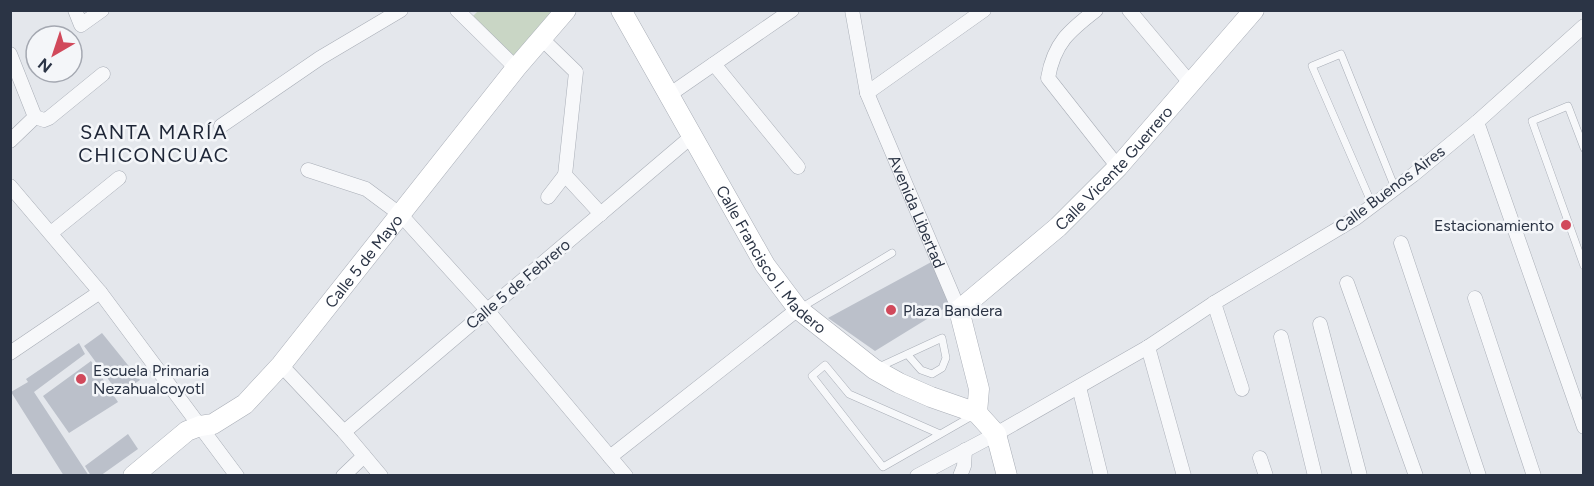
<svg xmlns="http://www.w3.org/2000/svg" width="1594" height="486" font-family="Figtree,sans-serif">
	<rect width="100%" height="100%" fill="#e4e7ec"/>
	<path fill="#c9d6c5" d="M478 11H553L513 60 470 19Z"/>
	<path fill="#bbc0ca" d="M935 260 953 303 875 351 828 318Z
		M102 333 140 380 119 394 84 346Z
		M79 343 85 354 34 392 89 476H64L11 392 28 382 26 379Z
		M91 361 118 402 69 433 43 396Z
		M128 434 138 449 100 476H91L85 466Z"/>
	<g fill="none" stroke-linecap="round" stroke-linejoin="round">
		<g stroke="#a9aeb7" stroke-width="8">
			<path id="lane" d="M1584 148 1568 106 1532 121 1584 266
				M1372 204 1312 66 1341 54 1395 188
				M799 309 892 253
				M877 368 942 338 946 358 942 368 932 374 921 370 907 354
				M940 434 849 394 825 365 812 376 883 467 972 416"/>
		</g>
		<g stroke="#a9aeb7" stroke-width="15">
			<g id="street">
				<path d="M75 10 81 25 102 10"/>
				<path d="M457 10 516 68"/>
				<path id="s1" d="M852 10 867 93 959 310"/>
				<path d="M1096 10C1069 31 1054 43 1048 78L1118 167"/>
				<path d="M1129 10 1191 84"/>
				<path d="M542 39 576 72 565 175 601 214"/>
				<path d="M10 54 35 117 10 141"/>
				<path d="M714 64 798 167"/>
				<path d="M867 93 984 10"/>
				<path d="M669 95 792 10"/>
				<path d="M35 117 44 120 49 118 103 74"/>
				<path d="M1477 122 1584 427"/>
				<path d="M221 126 320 58 401 10"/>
				<path d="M308 170 366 189 401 215 487 310 626 476"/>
				<path d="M10 186 100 292 237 476"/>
				<path d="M548 197 565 175"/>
				<path d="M51 233 119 178"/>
				<path d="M1401 243 1479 476"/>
				<path d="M1347 283 1416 476"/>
				<path d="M1475 298 1534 476"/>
				<path d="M1214 303 1242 389"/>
				<path d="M1320 324 1360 476"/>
				<path d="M1281 337 1315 476"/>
				<path d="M1148 347 1184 476"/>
				<path d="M10 353 100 292"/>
				<path d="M281 365 344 432 381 476"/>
				<path d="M1079 387 1101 476"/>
				<path d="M344 432 691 137"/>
				<path d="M610 457 798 309"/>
				<path d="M1260 458 1266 476"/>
				<path d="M343 476 364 456"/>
				<path d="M917 476 996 434 1148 347 1214 303 1356 218 1413 175 1477 122 1584 26"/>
				<path d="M960 476 964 466 965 450"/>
			</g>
		</g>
		<g stroke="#a9aeb7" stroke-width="21">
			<g id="secondary">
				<path id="s2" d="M621 10 765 265 798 309 874 369 899 383 931 397 977 413 996 434 1007 476"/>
				<path id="s3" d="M977 413 979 389 959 310 1058 227 1118 167 1254 10"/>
				<path id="s4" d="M133 476 187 431 200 426 213 424 245 404 281 365 516 68 566 10"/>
			</g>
		</g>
		<use href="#lane" stroke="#f7f8fa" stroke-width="7"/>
		<use href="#street" stroke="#f7f8fa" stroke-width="14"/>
		<use href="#secondary" stroke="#fff" stroke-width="20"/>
	</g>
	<g fill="#d1495b" stroke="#f4f6f9" stroke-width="2">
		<circle cx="1566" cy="225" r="6"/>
		<circle cx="891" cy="310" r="6"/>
		<circle cx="81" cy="379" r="6"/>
	</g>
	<g text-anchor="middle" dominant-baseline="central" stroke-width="5" stroke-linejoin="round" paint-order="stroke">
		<g font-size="16" fill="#2b3445" stroke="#f4f6f9">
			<text stroke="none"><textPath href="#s3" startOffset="316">Calle Vicente Guerrero</textPath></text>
			<text transform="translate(1390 189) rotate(-37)">Calle Buenos Aires</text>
			<text stroke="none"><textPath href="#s1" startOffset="213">Avenida Libertad</textPath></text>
			<text stroke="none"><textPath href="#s2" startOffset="292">Calle Francisco I. Madero</textPath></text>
			<text stroke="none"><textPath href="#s4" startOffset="321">Calle 5 de Mayo</textPath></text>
			<text transform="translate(518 284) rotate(-40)">Calle 5 de Febrero</text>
		</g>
		<g font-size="16" fill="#2b3445" stroke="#f4f6f9" text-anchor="start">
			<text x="1554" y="225" text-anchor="end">Estacionamiento</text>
			<text x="903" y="310">Plaza Bandera</text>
			<text x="93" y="370">Escuela Primaria<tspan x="93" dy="18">Nezahualcoyotl</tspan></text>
		</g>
		<g font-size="20" letter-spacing="1.5" fill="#1d2536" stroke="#f4f6f9">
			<text x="154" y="132">SANTA MARÍA<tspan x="154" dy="23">CHICONCUAC</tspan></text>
		</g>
	</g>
	<rect width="1594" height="486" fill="none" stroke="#2b3445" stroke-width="24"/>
	<g transform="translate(54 54) rotate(219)"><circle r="28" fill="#f4f6f9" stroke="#a4a8b1" stroke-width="1.5"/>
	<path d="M0-4.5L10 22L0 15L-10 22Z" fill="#d1495b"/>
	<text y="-9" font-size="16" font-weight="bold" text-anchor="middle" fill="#2b3445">N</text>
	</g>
</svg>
